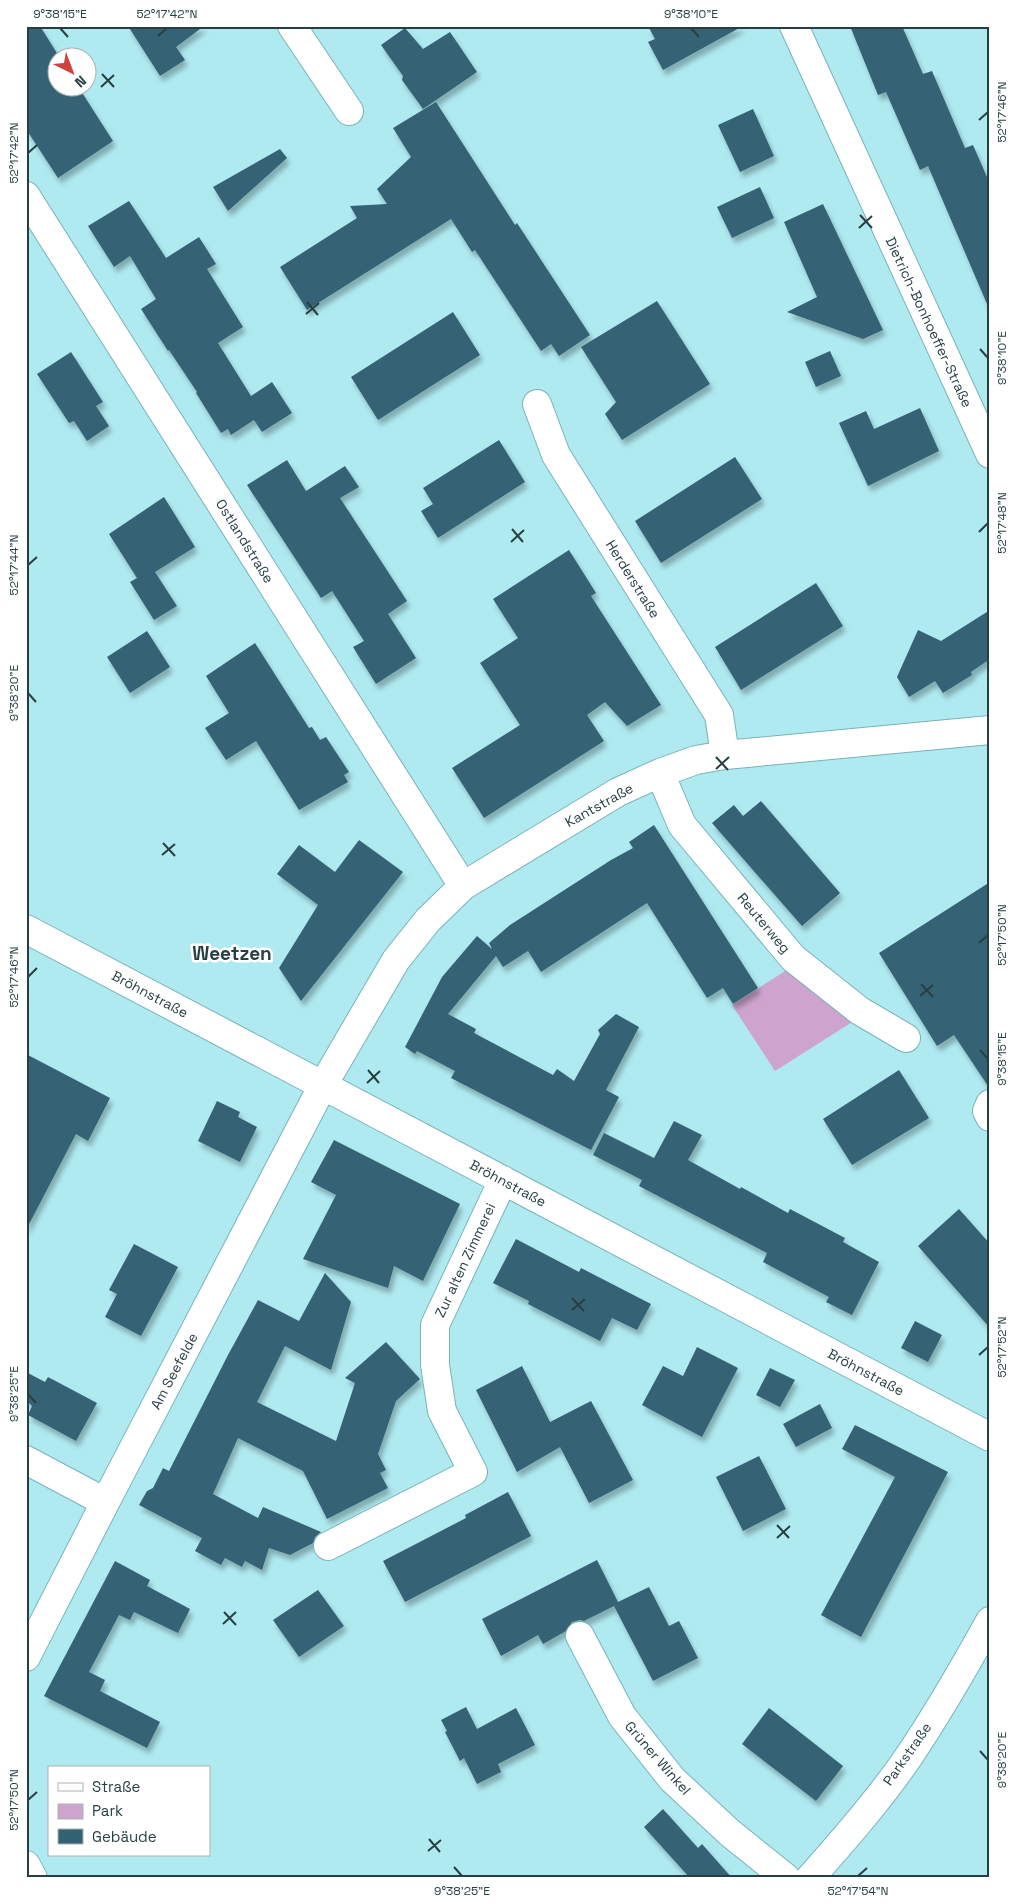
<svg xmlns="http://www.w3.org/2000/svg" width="1016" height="1904" font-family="'Space Grotesk',sans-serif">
	<defs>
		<filter id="shadow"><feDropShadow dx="3" dy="5.5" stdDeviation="2.5" flood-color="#0004"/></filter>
	</defs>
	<rect width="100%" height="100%" fill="#b0eaf1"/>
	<path fill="#cea4ce" d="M793 966 857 1019 775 1071 732 1005Z"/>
	<path fill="#346275" filter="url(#shadow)" d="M26 26H40L60 58H58V88H79L113 141 58 178 26 129Z
		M128 26H204L176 47 185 60 160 76Z
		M648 26H743L663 70 648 42 655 39Z
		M850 26H902L923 74 932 71 965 148 973 145 990 184V311L928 166 920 170 886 92 878 95Z
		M405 28 423 49 450 32 477 72 423 109 402 80 403 76 381 45Z
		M436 102 515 225 517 223 590 335 559 356 551 344 541 351 475 250 472 252 451 219 307 310 280 267 357 218 350 206 387 204 377 189 411 157 393 128Z
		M753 109 774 156 740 172 718 125Z
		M280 149 287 158 228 211 213 187Z
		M760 187 774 218 732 238 717 207Z
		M129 201 166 258 199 237 216 264 207 269 243 327 218 343 251 396 272 382 292 413 262 432 254 420 231 435 228 429 221 433 196 393 197 392 169 350 168 351 141 309 156 299 130 256 114 267 88 226Z
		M823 204 883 330 863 339 787 312 817 297 784 222Z
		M657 301 710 384 622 440 605 414 616 402 581 347Z
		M453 312 480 355 378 420 351 377Z
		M830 351 841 376 816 387 805 362Z
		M71 352 103 402 96 406 109 426 87 441 74 421 69 423 37 374Z
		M920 408 939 451 868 486 839 423 866 411 874 429Z
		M499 440 525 482 438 538 421 511 433 504 423 488Z
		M735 457 762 499 661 563 635 521Z
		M287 460 306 491 345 466 359 487 340 498 407 601 388 614 416 658 376 684 353 647 364 641 332 591 321 598 247 485Z
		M164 497 195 547 155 572 177 606 154 620 130 582 137 578 109 534Z
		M569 550 596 593 591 596 661 705 627 726 605 702 587 715 604 741 484 818 452 768 520 725 480 663 518 638 493 599Z
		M816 583 843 626 741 690 715 647Z
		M990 610V659L971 672 972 675 943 693 935 681 909 697 897 677 918 630 941 641Z
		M147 631 170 667 130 693 107 657Z
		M255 643 309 728 312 727 320 740 326 737 349 772 344 775 348 782 299 810 256 741 226 760 205 728 229 713 206 676Z
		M761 801 840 893 802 926 712 823 734 805 743 816Z
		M654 825 758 988 733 1004 723 988 707 998 647 903 541 972 528 951 503 967 496 956 448 1014 476 1029 474 1033 553 1075 557 1069 574 1081 600 1034 598 1030 616 1014 639 1027 606 1090 619 1097 591 1150 451 1078 455 1071 417 1051 415 1054 405 1047 442 977 477 936 492 949 489 943 510 925 611 860 633 848 629 842Z
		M359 840 403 872 301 1001 279 968 318 905 277 874 299 845 335 872Z
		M990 882V1089L954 1035 937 1046 879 953Z
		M26 1054 110 1098 88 1141 76 1134 26 1230Z
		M899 1070 929 1118 852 1165 823 1119Z
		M217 1101 240 1112 238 1117 257 1127 240 1162 198 1141Z
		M674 1121 702 1135 688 1160 740 1189 741 1187 788 1213 790 1209 845 1238 843 1242 879 1262 852 1315 826 1302 829 1297 763 1262 767 1253 639 1186 642 1180 593 1155 604 1133 654 1158Z
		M334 1140 460 1204 423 1281 394 1266 388 1288 303 1259 336 1195 311 1182Z
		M959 1209 990 1244V1328L918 1246Z
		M516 1239 579 1272 581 1268 651 1304 637 1330 612 1318 600 1341 528 1304 529 1301 493 1283Z
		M134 1244 178 1267 141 1336 105 1317 117 1294 109 1290Z
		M325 1273 351 1302 331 1370 285 1346 257 1402 336 1441 355 1383 345 1378 386 1342 420 1379 396 1401 378 1454 386 1470 380 1473 388 1488 327 1519 303 1471 238 1438 213 1494 258 1518 263 1507 321 1532 315 1537 313 1543 290 1555 269 1548 262 1570 245 1561 242 1567 225 1558 221 1565 195 1551 202 1538 139 1505 147 1491 153 1488 163 1468 169 1471 228 1355 258 1300 299 1321Z
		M915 1321 942 1335 928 1362 901 1348Z
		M697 1347 738 1368 702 1437 642 1405 663 1366 683 1376Z
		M522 1366 550 1422 591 1401 633 1480 589 1503 560 1447 517 1472 476 1390Z
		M770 1368 795 1380 780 1407 756 1395Z
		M26 1372 45 1382 48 1377 97 1403 76 1441 28 1415 32 1406 26 1400Z
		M820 1404 832 1428 796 1447 783 1424Z
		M855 1425 948 1472 861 1637 821 1615 895 1477 842 1449Z
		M759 1456 786 1509 743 1531 716 1477Z
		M508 1492 531 1536 405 1602 383 1561 466 1518 465 1515Z
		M597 1560 618 1602 649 1587 669 1626 679 1621 698 1658 653 1681 614 1606 584 1621 580 1620 572 1622 566 1631 543 1644 538 1635 501 1656 482 1619Z
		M115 1561 150 1580 147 1586 190 1609 178 1633 134 1612 130 1620 119 1615 89 1672 105 1680 100 1691 160 1722 147 1748 44 1696Z
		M318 1590 344 1626 299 1657 273 1620Z
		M466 1707 477 1729 516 1708 535 1745 498 1764 501 1772 477 1784 464 1758 460 1761 445 1732 447 1731 441 1720Z
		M769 1708 843 1766 816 1801 742 1744Z
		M663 1809 698 1848 702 1844 732 1878H690L644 1827Z"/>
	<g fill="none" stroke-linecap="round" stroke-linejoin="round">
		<g stroke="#7ab2b9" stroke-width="30">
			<path id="minor" d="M292 26 349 111
				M794 26 990 454
				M26 196 463 886
				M537 404 556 455 719 715 725 755
				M660 773 682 825 793 958 860 1011 906 1038
				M26 929 990 1437
				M990 1104 987 1111 990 1117
				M26 1460 105 1502
				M328 1546 473 1472 442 1411 435 1365V1325L503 1180
				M580 1636 622 1716 672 1779 730 1833 786 1878
				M26 1657 108 1497 323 1085 396 960 428 920 463 886 618 792 660 773 696 760 725 755 990 730
				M26 1865 33 1878
				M810 1878C843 1841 879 1800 907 1759 937 1715 964 1668 990 1621"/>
		</g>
		<use href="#minor" stroke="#fff" stroke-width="28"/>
	</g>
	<path fill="none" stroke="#283f42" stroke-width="2" d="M60 28 68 37M691 28 699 37M158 36 167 28M102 74 114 87M101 87 114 75M979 120 988 112M28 153 37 145M860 215 872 228M859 228 872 216M307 302 318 315M306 314 319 303M980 349 988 358M512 529 523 542M979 532 988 523M511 542 524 530M28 565 37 557M28 693 36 702M716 757 728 770M716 769 729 757M163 843 175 856M162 855 175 844M979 943 988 935M28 977 37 968M921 984 933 997M920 996 933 985M980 1050 988 1059M368 1070 379 1083M367 1083 380 1071M572 1298 584 1311M572 1310 585 1299M979 1355 988 1347M28 1394 36 1403M777 1525 789 1538M777 1538 790 1526M224 1612 236 1625M223 1624 236 1612M980 1751 988 1760M28 1800 37 1792M429 1839 440 1852M428 1851 441 1840M454 1867 462 1876M858 1876 867 1868"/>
	<g text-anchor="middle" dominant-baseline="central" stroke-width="5" stroke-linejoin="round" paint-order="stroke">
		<g font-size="14" fill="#283f42" stroke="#fff">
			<text transform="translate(929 322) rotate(65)">Dietrich-Bonhoeffer-Straße</text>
			<text transform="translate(245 541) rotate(58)">Ostlandstraße</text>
			<text transform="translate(633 579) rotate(58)">Herderstraße</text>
			<text transform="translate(599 805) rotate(-29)">Kantstraße</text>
			<text transform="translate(764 923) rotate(50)">Reuterweg</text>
			<text transform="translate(150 994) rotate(28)">Bröhnstraße</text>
			<text transform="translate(508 1183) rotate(28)">Bröhnstraße</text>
			<text transform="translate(465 1260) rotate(-65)">Zur alten Zimmerei</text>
			<text transform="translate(174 1371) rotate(-62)">Am Seefelde</text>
			<text transform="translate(866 1372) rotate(28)">Bröhnstraße</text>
			<text transform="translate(907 1754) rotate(-55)">Parkstraße</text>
			<text transform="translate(658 1758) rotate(49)">Grüner Winkel</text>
		</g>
		<g font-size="19" font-weight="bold" fill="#283f42" stroke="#fff">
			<text x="232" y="953">Weetzen</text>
		</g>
	</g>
	<rect width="1016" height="1904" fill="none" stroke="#ffffff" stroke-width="55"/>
	<rect x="48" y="1766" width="162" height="90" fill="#ffffff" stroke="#a9b2b3"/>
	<rect x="58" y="1783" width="25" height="8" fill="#ffffff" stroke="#a9b2b3"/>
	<text x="92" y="1792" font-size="15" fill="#283f42">Straße</text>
	<rect x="58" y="1804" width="25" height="15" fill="#cea4ce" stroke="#a9b2b3"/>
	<text x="92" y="1816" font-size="15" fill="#283f42">Park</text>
	<rect x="58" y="1829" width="25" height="15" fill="#346275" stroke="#a9b2b3"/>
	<text x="92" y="1842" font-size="15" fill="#283f42">Gebäude</text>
	<g transform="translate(72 72) rotate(138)"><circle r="24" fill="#ffffff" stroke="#a9b2b3"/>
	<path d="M0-4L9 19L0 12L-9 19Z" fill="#d0423e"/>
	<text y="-8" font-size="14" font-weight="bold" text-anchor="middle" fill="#283f42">N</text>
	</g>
	<rect x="28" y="28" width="960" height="1848" fill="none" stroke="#283f42" stroke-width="2"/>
	<g font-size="12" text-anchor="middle" fill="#283f42">
		<text x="60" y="18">9°38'15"E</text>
		<text x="167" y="18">52°17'42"N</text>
		<text x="691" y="18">9°38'10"E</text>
		<text transform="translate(1002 112) rotate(-90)" y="4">52°17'46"N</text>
		<text transform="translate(14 153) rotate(-90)" y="4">52°17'42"N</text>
		<text transform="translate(1002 358) rotate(-90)" y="4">9°38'10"E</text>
		<text transform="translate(1002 523) rotate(-90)" y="4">52°17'48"N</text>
		<text transform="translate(14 565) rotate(-90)" y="4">52°17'44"N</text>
		<text transform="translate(14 693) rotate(-90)" y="4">9°38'20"E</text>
		<text transform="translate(1002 935) rotate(-90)" y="4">52°17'50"N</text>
		<text transform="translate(14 977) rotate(-90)" y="4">52°17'46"N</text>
		<text transform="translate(1002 1059) rotate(-90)" y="4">9°38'15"E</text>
		<text transform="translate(1002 1347) rotate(-90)" y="4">52°17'52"N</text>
		<text transform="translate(14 1394) rotate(-90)" y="4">9°38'25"E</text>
		<text transform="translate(1002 1760) rotate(-90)" y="4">9°38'20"E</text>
		<text transform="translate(14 1800) rotate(-90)" y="4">52°17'50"N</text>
		<text x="462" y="1895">9°38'25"E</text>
		<text x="858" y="1895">52°17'54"N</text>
	</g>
</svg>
